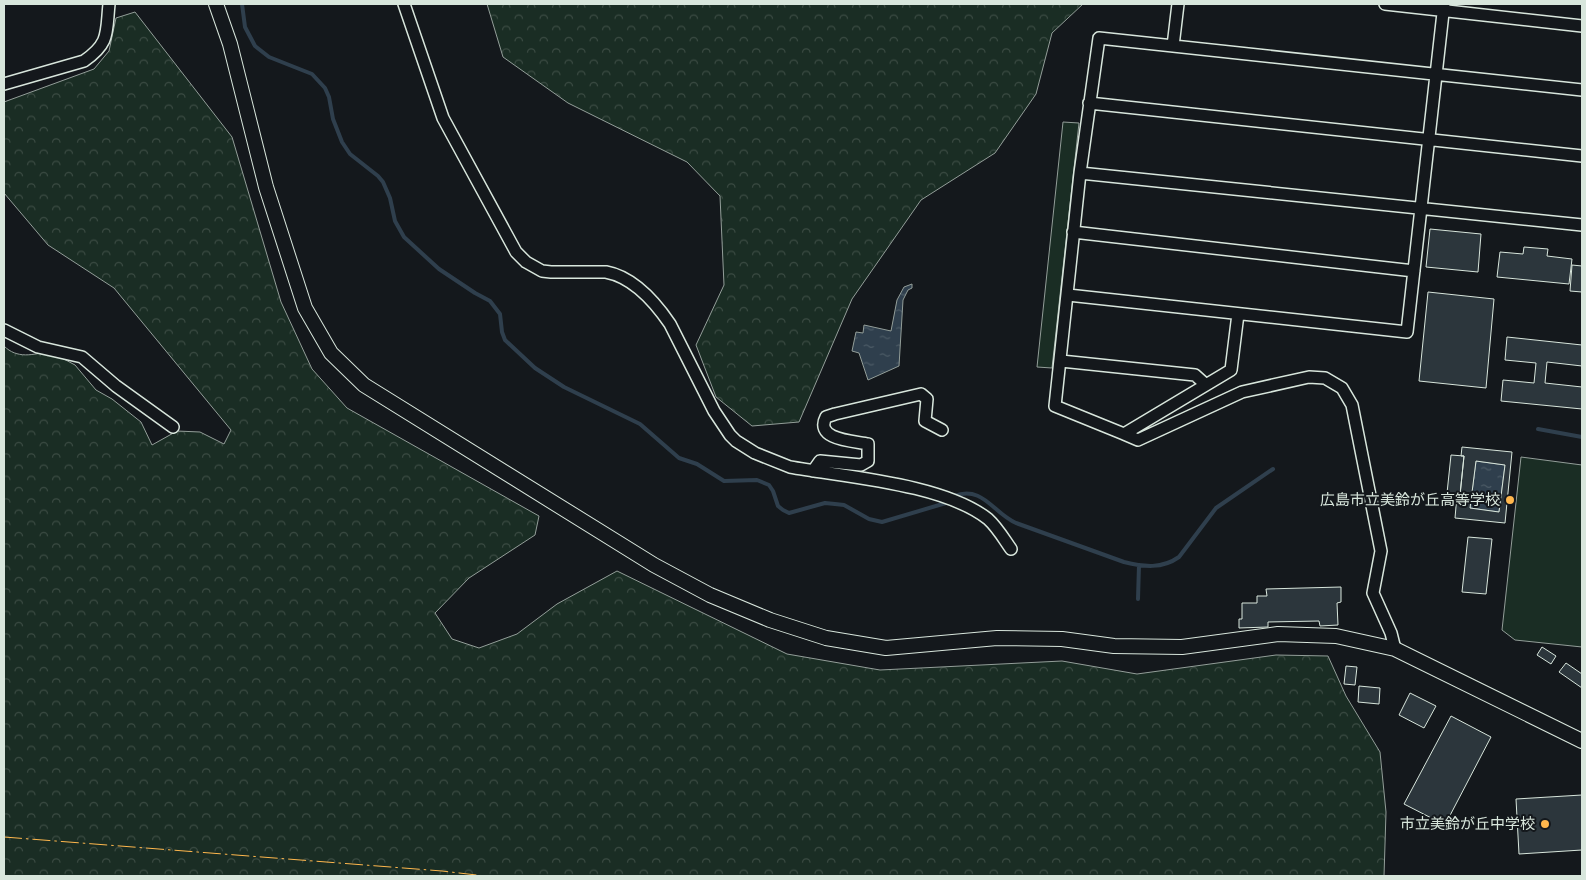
<svg xmlns="http://www.w3.org/2000/svg" width="1586" height="880" font-family="Roboto,'Noto Sans JP',sans-serif">
	<defs>
		<pattern id="forest-crowns" width="20" height="18" patternUnits="userSpaceOnUse" patternTransform="scale(1.25)"><rect width="20" height="18" fill="#1a2d24"/><path d="M2 6a3 3 0 1 1 6 0M12 15a3 3 0 1 1 6 0" fill="none" stroke="#3b4b43"/></pattern>
		<pattern id="water-ripples" width="26" height="14" patternUnits="userSpaceOnUse" patternTransform="scale(1.25)"><rect width="26" height="14" fill="#2f3f4d"/><path d="M2 4q2-2 4 0t4 0M15 11q2-2 4 0t4 0" fill="none" stroke="#4c5b66"/></pattern>
	</defs>
	<rect width="100%" height="100%" fill="#14181c"/>
	<path fill="#1a2d24" stroke="#939e99" d="M1063 122 1079 123 1052 368 1037 367Z
		M1521 457 1582 465V647L1515 640 1502 630Z"/>
	<path fill="url(#forest-crowns)" stroke="#939e99" d="M487 4H1083L1052 33 1036 94 995 153 921 200 852 299 799 422 752 426 716 397 696 345 724 285 720 196 687 162 568 103 503 57Z
		M135 12 232 137 281 302 312 369 347 408 539 516 535 535 469 578 435 613 452 639 479 648 517 634 557 604 617 571 787 654 880 670 1062 661 1137 674 1276 655 1328 656 1346 696 1380 752 1386 812 1384 876H4V346C17 359 33 355 49 351L75 365 96 390 112 399 141 422 152 445 177 431 200 432 224 444 231 430 114 288 48 245 4 193V102L94 69 109 51 116 18Z"/>
	<path fill="url(#water-ripples)" stroke="#939e99" d="M912 284V288L908 290 903 300 899 366 868 380 859 353 852 351 856 332 863 333 864 325 891 331 897 300 904 287Z
		M1476 461 1505 465 1499 512 1470 508Z"/>
	<g fill="none" stroke-linecap="round" stroke-linejoin="round">
		<path stroke="#2f3f4d" stroke-width="4" d="M242 4 245 27 255 46 269 57 312 74 325 88 329 97 333 119 342 142 350 154 378 176 383 182 390 198 395 221 404 237 439 269 475 293 490 301 500 314 502 332 505 340 535 368 564 387 640 424 679 458 697 464 724 481 757 480 769 485 773 491 778 506 783 510 789 513 825 503 835 504 844 505 869 519 882 522 946 503
			M1538 429 1582 437
			M954 496C983 485 993 513 1016 523L1124 562C1144 567 1162 569 1179 557L1216 508 1273 469
			M1138 599 1139 565"/>
	</g>
	<path fill="#2c363c" stroke="#d8e6dc" fill-rule="evenodd" d="M1430 229 1481 234 1478 272 1426 267Z
		M1524 247 1548 249 1547 256 1572 259 1569 284 1497 277 1500 252 1523 254Z
		M1572 265 1582 266V292L1570 291Z
		M1428 292 1494 299 1486 388 1419 381Z
		M1507 337 1582 345V366L1547 362 1545 383 1582 387V409L1501 401 1503 380 1534 383 1536 363 1505 360Z
		M1462 447 1512 452 1505 523 1455 518 1457 495H1460L1464 456H1461ZM1476 461 1505 465 1499 512 1470 508Z
		M1451 455 1464 456 1460 495 1447 493Z
		M1468 537 1492 539 1486 594 1462 592Z
		M1341 587V602L1337 603 1338 625 1320 626 1319 621 1268 622V627L1239 628V619H1242V603H1257V596H1267L1266 589Z
		M1542 647 1556 656 1551 664 1537 655Z
		M1566 663 1582 674V688L1559 672Z
		M1346 666 1357 667 1355 685 1344 684Z
		M1359 686 1380 688 1379 704 1358 702Z
		M1410 693 1436 706 1424 728 1399 715Z
		M1451 716 1491 737 1445 825 1404 804Z
		M1582 795V850L1519 854 1516 799Z"/>
	<g fill="none" stroke-linecap="round" stroke-linejoin="round">
		<g stroke="#d8e6dc" stroke-width="14">
			<path id="minor" d="M404 4 443 118 516 252 526 262 542 271 551 272H606C633 277 655 302 670 324L714 411 730 435 736 441 755 453 790 467C846 477 944 484 988 519 997 527 1004 539 1011 549
				M1385 4 1582 26
				M1173 46 1178 4
				M4 84 84 61C110 43 106 33 109 4
				M1089 103 1582 156
				M1080 173 1582 225
				M1073 232 1414 271
				M1068 295 1407 332 1444 4
				M1238 314 1231 370 1124 434 1055 406 1080 173 1099 38 1582 90
				M4 330 38 347 82 357 116 386 173 427
				M1061 361 1195 375 1205 384
				M1124 434 1138 440 1242 392 1309 377 1325 378 1342 388 1352 405 1381 551 1373 593 1391 633 1395 649
				M813 471 820 461 861 465 868 461V444C854 441 814 440 826 417L835 414 921 394 927 399 925 421 942 430"/>
		</g>
		<g stroke="#d8e6dc" stroke-width="16">
			<path id="tertiary" d="M216 4 230 44 266 187 305 308 331 353 364 385 654 565 710 595 770 620 826 638 886 648 997 638 1062 639 1114 646 1182 647 1278 634 1336 636 1395 649 1582 741"/>
		</g>
		<use href="#minor" stroke="#14181c" stroke-width="11"/>
		<use href="#tertiary" stroke="#14181c" stroke-width="14"/>
		<path stroke="#ffb74d" stroke-width="1" stroke-dasharray="18 4 2.5 4" stroke-linecap="butt" d="M4 837 442 871 485 876"/>
	</g>
	<g fill="#ffb74d" stroke="#14181c" stroke-width="2">
		<circle cx="1510" cy="500" r="5"/>
		<circle cx="1545" cy="824" r="5"/>
	</g>
	<g text-anchor="middle" dominant-baseline="central" stroke-width="4" stroke-linejoin="round" paint-order="stroke">
		<g font-size="15" fill="#d8e6dc" stroke="#14181c" text-anchor="end">
			<text x="1500" y="500">広島市立美鈴が丘高等学校</text>
			<text x="1535" y="824">市立美鈴が丘中学校</text>
		</g>
	</g>
	<rect width="1586" height="880" fill="none" stroke="#d8e6dc" stroke-width="10"/>
</svg>
